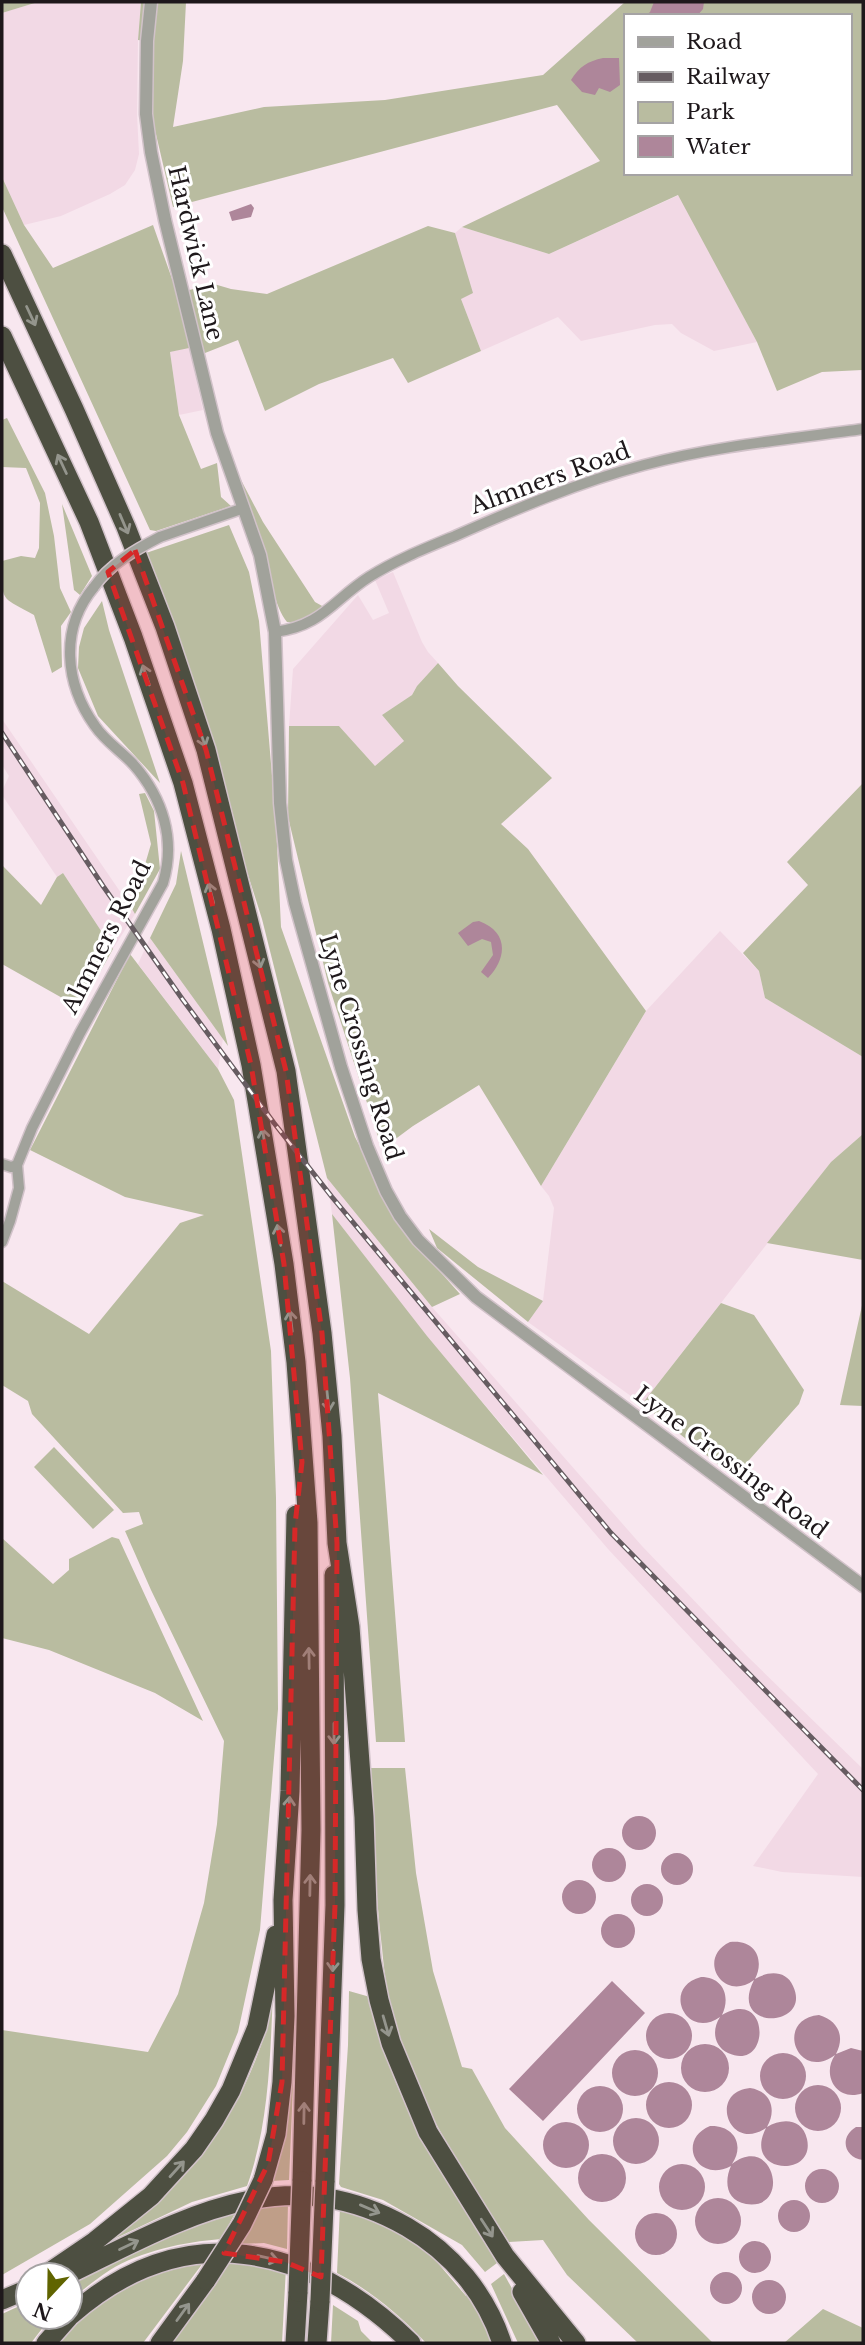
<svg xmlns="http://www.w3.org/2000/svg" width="865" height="2345" font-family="'Libre Baskerville',serif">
	<rect width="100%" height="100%" fill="#f8e7ef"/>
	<path fill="#f2d9e5" d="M38 2H141L138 40 137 115 139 154 135 170 125 185 110 194 61 216 24 225 2 177V13Z
		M679 195 757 342 714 351 681 333 672 324 655 325 581 341 558 317 481 351 461 299 455 233 462 227 549 254Z
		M189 347 203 410 179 415 170 352Z
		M393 572 422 642 428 652 438 663 417 686 412 695 382 715 404 741 375 766 339 726H289L293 669 358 595 373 620 389 613 375 580Z
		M2 719 132 909 135 914 113 949 63 873 57 877 2 795V791L9 776 2 765Z
		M720 931 759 971 765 998 863 1057V1134L831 1162 642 1404 528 1322 543 1301 554 1208 549 1196 541 1186 646 1011Z
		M150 938 223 1039 218 1069 138 964Z
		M327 1178 432 1307 642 1546 748 1657 863 1769V1877L782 1872 753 1866 818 1774 608 1549 426 1336 332 1214Z"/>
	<path fill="#b9bca0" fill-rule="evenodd" d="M2 2H38L2 13Z
		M141 2H186L183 61 173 127 264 107 385 100 543 75 625 2H863V380L862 370 822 372 777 391 757 342 678 195 549 254 462 227 600 161 557 105 173 207 155 130 147 131 146 41 138 40ZM625 16H849V173H625Z
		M2 177 24 225 53 268 153 225 177 293 214 284 231 289 267 294 428 226 455 233 473 293 461 299 481 351 408 383 393 358 319 384 265 411 238 340 205 353 189 348 170 352 179 415 201 469 217 463 221 497 231 506 156 531 150 530 2 207Z
		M7 418 45 493 54 536 60 588 71 612 61 626 62 667 52 673 34 615C0 596 2 603 2 561L21 556 35 558 39 548 40 503 26 468 2 467V420Z
		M241 480 263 522 315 602 324 607 298 622H287C274 605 273 584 267 564 259 536 243 509 241 480Z
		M62 504 92 576 80 595 74 590Z
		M229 525 249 572 259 621 276 823 281 927 355 1137 402 1229 460 1294 432 1307 327 1178 262 919 146 553Z
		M102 601 109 630 160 783 98 716 78 668 79 647 84 628Z
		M438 663 458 686 552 778 501 824 528 849 646 1011 541 1186 479 1085 413 1126 382 1149 328 983 288 817 289 726H339L375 766 404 741 382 715 412 695 417 686Z
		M863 783V1057L765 998 759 971 743 953 808 885 787 862Z
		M145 793 154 811 160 869 135 914 132 909 151 844 139 794Z
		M181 851 228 1046 150 938 176 884Z
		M2 865 41 905 57 877 63 873 113 949 80 1008 2 964Z
		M130 954 218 1069 234 1100 271 1351 276 1498 278 1709 260 1930 238 2032 216 2086 187 2132 167 2156 90 2224 2 2275V2030L148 2052 178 1994 204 1903 217 1824 224 1741 151 1590 125 1531 143 1524 139 1512 123 1513 32 1414 28 1401 2 1385V1281L89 1334 180 1223 204 1215 125 1197 30 1150Z
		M863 1134V1260L767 1243 831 1162Z
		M332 1214 427 1336 543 1475 378 1393 405 1742H376L350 1378Z
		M429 1229 478 1267 543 1301 528 1322 437 1248Z
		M863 1301V1406L840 1405Z
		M721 1303 754 1315 804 1390 799 1404 734 1477 642 1404Z
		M54 1447 114 1510 93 1529 34 1467Z
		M112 1537 119 1539 203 1721 155 1693 49 1650 2 1638V1538L53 1584 69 1570V1559Z
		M371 1768H405L416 1873 433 1971 462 2067 472 2069 505 2128 589 2220 713 2343H638L567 2275 543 2240 509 2242C469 2180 427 2118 401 2047 390 2016 385 1981 382 1948 375 1889 373 1828 371 1768Z
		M349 1991 370 1997C378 2028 386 2060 399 2090 425 2151 463 2206 497 2263L485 2272 462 2245 383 2200 341 2187 339 2184 348 2045Z
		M273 1993C270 2059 269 2124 247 2186L192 2202 112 2240C179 2183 228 2136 259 2051 266 2033 269 2012 273 1993Z
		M290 2052 294 2061 289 2180 271 2181Z
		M288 2202 287 2249 264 2243 241 2244 262 2204Z
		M239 2206 221 2239C184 2242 141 2251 110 2270 96 2279 83 2290 70 2300V2283L121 2256Z
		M340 2207 397 2228 425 2248 466 2296 469 2293 493 2343H426C401 2316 370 2290 337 2273Z
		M231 2259 286 2267 282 2343H169Z
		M203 2263 143 2343H56C76 2325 96 2303 119 2289 145 2274 175 2268 203 2263Z
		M504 2274 537 2334 541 2343H518L491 2284Z
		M28 2302V2317H51L31 2343H2V2314Z
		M333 2305 358 2321 361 2331 373 2343H331Z
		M823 2309 863 2328V2343H784Z"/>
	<path fill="#ae869a" d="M654 2H704L703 9 697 16H645L650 12Z
		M603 58H619L620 85 610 92 599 88 595 95 582 92 571 80C579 67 588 61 603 58Z
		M251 204 254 208 251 217 232 221 229 212Z
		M479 921C509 932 507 958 488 978L481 972 493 955 491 942 482 939 468 946 458 933 473 922Z
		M622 1833a17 17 0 1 1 34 0a17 17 0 1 1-34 0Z
		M592 1865a17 17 0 1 1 34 0a17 17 0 1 1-34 0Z
		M661 1869a16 16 0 1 1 32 0a16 16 0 1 1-32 0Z
		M562 1897a17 17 0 1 1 34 0a17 17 0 1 1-34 0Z
		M631 1900a16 16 0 1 1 32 0a16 16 0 1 1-32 0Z
		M601 1931a17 17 0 1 1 34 0a17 17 0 1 1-34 0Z
		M730 1942C755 1939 765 1959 755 1979 768 1971 786 1970 793 1986 813 2028 727 2032 754 1980 723 2003 696 1958 730 1942Z
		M701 1977C723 1977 731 1996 722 2015 771 1986 771 2073 728 2053 713 2046 712 2029 720 2017 686 2041 661 1987 701 1977Z
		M612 1981 645 2013 543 2121 509 2089Z
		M646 2036a23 23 0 1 1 46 0a23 23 0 1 1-46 0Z
		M819 2015C839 2021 845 2037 836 2054L851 2048 863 2051V2093C837 2103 821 2075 835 2055 797 2083 774 2019 819 2015Z
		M681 2068a24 24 0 1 1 48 0a24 24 0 1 1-48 0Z
		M612 2073a23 23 0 1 1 46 0a23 23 0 1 1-46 0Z
		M760 2076a23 23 0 1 1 46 0a23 23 0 1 1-46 0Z
		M646 2105a23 23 0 1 1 46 0a23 23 0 1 1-46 0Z
		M795 2108a23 23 0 1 1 46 0a23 23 0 1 1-46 0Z
		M577 2109a23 23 0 1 1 46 0a23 23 0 1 1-46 0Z
		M750 2088C771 2091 777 2110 767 2127 782 2118 802 2118 807 2139 816 2179 742 2174 766 2128 729 2153 708 2092 750 2088Z
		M613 2141a23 23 0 1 1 46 0a23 23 0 1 1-46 0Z
		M543 2145a23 23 0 1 1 46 0a23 23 0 1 1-46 0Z
		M710 2126C734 2125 745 2145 732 2164 774 2132 792 2211 746 2204 726 2201 724 2181 731 2166 697 2184 676 2140 710 2126Z
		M856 2127H863V2160C844 2158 839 2137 856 2127Z
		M578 2178a24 24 0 1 1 48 0a24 24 0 1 1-48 0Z
		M659 2187a23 23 0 1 1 46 0a23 23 0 1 1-46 0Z
		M805 2186a17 17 0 1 1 34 0a17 17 0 1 1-34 0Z
		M695 2221a23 23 0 1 1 46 0a23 23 0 1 1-46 0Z
		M778 2216a16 16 0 1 1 32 0a16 16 0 1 1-32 0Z
		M635 2234a21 21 0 1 1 42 0a21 21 0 1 1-42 0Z
		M739 2257a16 16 0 1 1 32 0a16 16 0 1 1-32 0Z
		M710 2288a16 16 0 1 1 32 0a16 16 0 1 1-32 0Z
		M752 2297a17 17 0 1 1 34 0a17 17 0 1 1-34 0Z"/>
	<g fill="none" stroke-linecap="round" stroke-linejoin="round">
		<g stroke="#d1c2c9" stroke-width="13">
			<path id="minor" d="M160 537 244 508
				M275 632C322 626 333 600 369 577 396 560 426 548 455 536 516 509 579 482 644 465 715 446 790 439 863 429
				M2 1164 11 1167 17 1165
				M2 1242 10 1221 19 1188 17 1165 32 1128 80 1033 163 883C176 840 163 798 133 764 121 751 105 741 95 726 65 684 59 629 94 587"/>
		</g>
		<g stroke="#d1c2c9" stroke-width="15">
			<path id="tertiary" d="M151 2 147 41 146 114 151 152 165 220 217 433 260 555 275 632 280 803 286 860 295 903 341 1067 367 1146 386 1191 400 1216 418 1240 476 1297 863 1586"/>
		</g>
		<g stroke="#d1c2c9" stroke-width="22">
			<path id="motorway" d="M2 254 74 409 126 527 165 627 206 750 286 1071 322 1333 332 1436 337 1543 350 1627 364 1817 367 1910 371 1959 379 2000 391 2043 428 2132 505 2256 576 2343
				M2 336 89 522 133 637 183 783 221 929 251 1065 260 1119 284 1264 296 1362 308 1523 311 1830 302 2181
				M263 2180 276 2134 282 2082 285 2016 283 1900 290 1791 296 1515
				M325 2182 335 1905 334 1575
				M45 2275 95 2241 151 2196 194 2149 214 2120 231 2090 257 2027 276 1935
				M67 2275C181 2220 283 2156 407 2227 452 2253 486 2294 502 2343
				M522 2292 551 2343
				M2 2300 28 2289
				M70 2316C184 2215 309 2244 411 2343
				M46 2343 69 2317
				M160 2343 206 2280
				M295 2343 298 2292
				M317 2343 320 2301"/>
		</g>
		<use href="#minor" stroke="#a1a29b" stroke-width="10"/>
		<use href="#tertiary" stroke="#a1a29b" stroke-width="12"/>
		<use href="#motorway" stroke="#4d4f41" stroke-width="19"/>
		<g stroke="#665c61" stroke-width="5">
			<path id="rail" d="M2 733 103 886 183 1000 274 1123 332 1197 611 1533 863 1790"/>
		</g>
		<use href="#rail" stroke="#fff" stroke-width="2.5" stroke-dasharray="8" stroke-linecap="butt"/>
		<g stroke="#d1c2c9" stroke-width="13" stroke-linecap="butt">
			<path id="minor-bridge" d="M94 587C110 564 135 550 160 537"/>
		</g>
		<g stroke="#d1c2c9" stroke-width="22" stroke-linecap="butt">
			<path id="motorway-bridge" d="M206 2280 242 2224 263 2180
				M298 2292 302 2181
				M320 2301 325 2182"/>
		</g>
		<use href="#minor-bridge" stroke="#a1a29b" stroke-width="10"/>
		<use href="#motorway-bridge" stroke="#4d4f41" stroke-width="19"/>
	</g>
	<defs><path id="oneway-shaft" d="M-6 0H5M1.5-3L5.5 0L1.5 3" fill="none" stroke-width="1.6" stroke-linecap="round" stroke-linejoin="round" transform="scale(1.75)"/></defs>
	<g stroke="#94958d">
		<use href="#oneway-shaft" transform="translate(31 316) rotate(65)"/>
		<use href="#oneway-shaft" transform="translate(62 464) rotate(-115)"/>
		<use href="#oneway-shaft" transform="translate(124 524) rotate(67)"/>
		<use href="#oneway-shaft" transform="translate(146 675) rotate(-109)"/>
		<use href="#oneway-shaft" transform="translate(202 737) rotate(71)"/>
		<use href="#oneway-shaft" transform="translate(211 893) rotate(-105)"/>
		<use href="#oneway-shaft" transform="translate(258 958) rotate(76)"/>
		<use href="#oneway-shaft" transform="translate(264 1139) rotate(-99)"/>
		<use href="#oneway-shaft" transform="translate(279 1235) rotate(-100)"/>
		<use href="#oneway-shaft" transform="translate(291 1321) rotate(-97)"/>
		<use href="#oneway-shaft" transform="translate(328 1401) rotate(84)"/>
		<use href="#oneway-shaft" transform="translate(309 1658) rotate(-91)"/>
		<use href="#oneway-shaft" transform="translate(334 1734) rotate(90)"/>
		<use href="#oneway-shaft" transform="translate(289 1807) rotate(-86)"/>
		<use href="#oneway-shaft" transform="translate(310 1885) rotate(-89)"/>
		<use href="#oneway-shaft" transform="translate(333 1961) rotate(92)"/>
		<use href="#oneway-shaft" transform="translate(386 2026) rotate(74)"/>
		<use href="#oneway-shaft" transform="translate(304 2113) rotate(-89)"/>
		<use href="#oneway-shaft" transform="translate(177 2169) rotate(-48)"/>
		<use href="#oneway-shaft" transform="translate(370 2209) rotate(23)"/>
		<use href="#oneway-shaft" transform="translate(487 2228) rotate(57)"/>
		<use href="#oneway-shaft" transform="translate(129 2245) rotate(-26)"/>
		<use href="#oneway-shaft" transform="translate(268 2258) rotate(13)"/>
		<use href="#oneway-shaft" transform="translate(183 2312) rotate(-54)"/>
	</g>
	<path fill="#d62828" fill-opacity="0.2" stroke="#d62828" stroke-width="5" stroke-dasharray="14 9" stroke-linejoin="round" d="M135 550 206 750 286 1071 322 1333 337 1543 335 1905 321 2277 285 2262 224 2253 268 2164 282 2082 295 1525 302 1462 284 1264 251 1065 183 783 108 572Z"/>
	<g text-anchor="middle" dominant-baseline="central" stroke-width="6" stroke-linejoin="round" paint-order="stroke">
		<g font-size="23" fill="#1e181b" stroke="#fff">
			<text transform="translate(196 253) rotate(77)">Hardwick Lane</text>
			<text transform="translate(550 478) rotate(-20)">Almners Road</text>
			<text transform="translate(106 937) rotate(-63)">Almners Road</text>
			<text transform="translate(361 1047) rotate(73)">Lyne Crossing Road</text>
			<text transform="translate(731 1462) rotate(37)">Lyne Crossing Road</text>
		</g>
	</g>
	<rect width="865" height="2345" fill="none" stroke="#1e181b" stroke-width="7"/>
	<rect x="624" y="14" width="228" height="161" fill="#ffffff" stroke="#a5a3a4" stroke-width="2"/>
	<rect x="638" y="37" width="35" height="10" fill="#a1a29b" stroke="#a5a3a4" stroke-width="2"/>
	<text x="686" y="49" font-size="21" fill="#1e181b">Road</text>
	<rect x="638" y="72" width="35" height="10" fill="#665c61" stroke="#a5a3a4" stroke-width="2"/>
	<text x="686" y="84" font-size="21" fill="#1e181b">Railway</text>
	<rect x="638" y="102" width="35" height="21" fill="#b9bca0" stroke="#a5a3a4" stroke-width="2"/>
	<text x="686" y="119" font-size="21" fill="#1e181b">Park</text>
	<rect x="638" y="136" width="35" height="21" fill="#ae869a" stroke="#a5a3a4" stroke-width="2"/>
	<text x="686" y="154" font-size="21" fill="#1e181b">Water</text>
	<g transform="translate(49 2296) rotate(202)"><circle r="33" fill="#ffffff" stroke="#a5a3a4" stroke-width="2"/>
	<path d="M0-5L12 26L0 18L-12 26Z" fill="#606400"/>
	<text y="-10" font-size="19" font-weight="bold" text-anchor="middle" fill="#1e181b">N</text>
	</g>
</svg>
